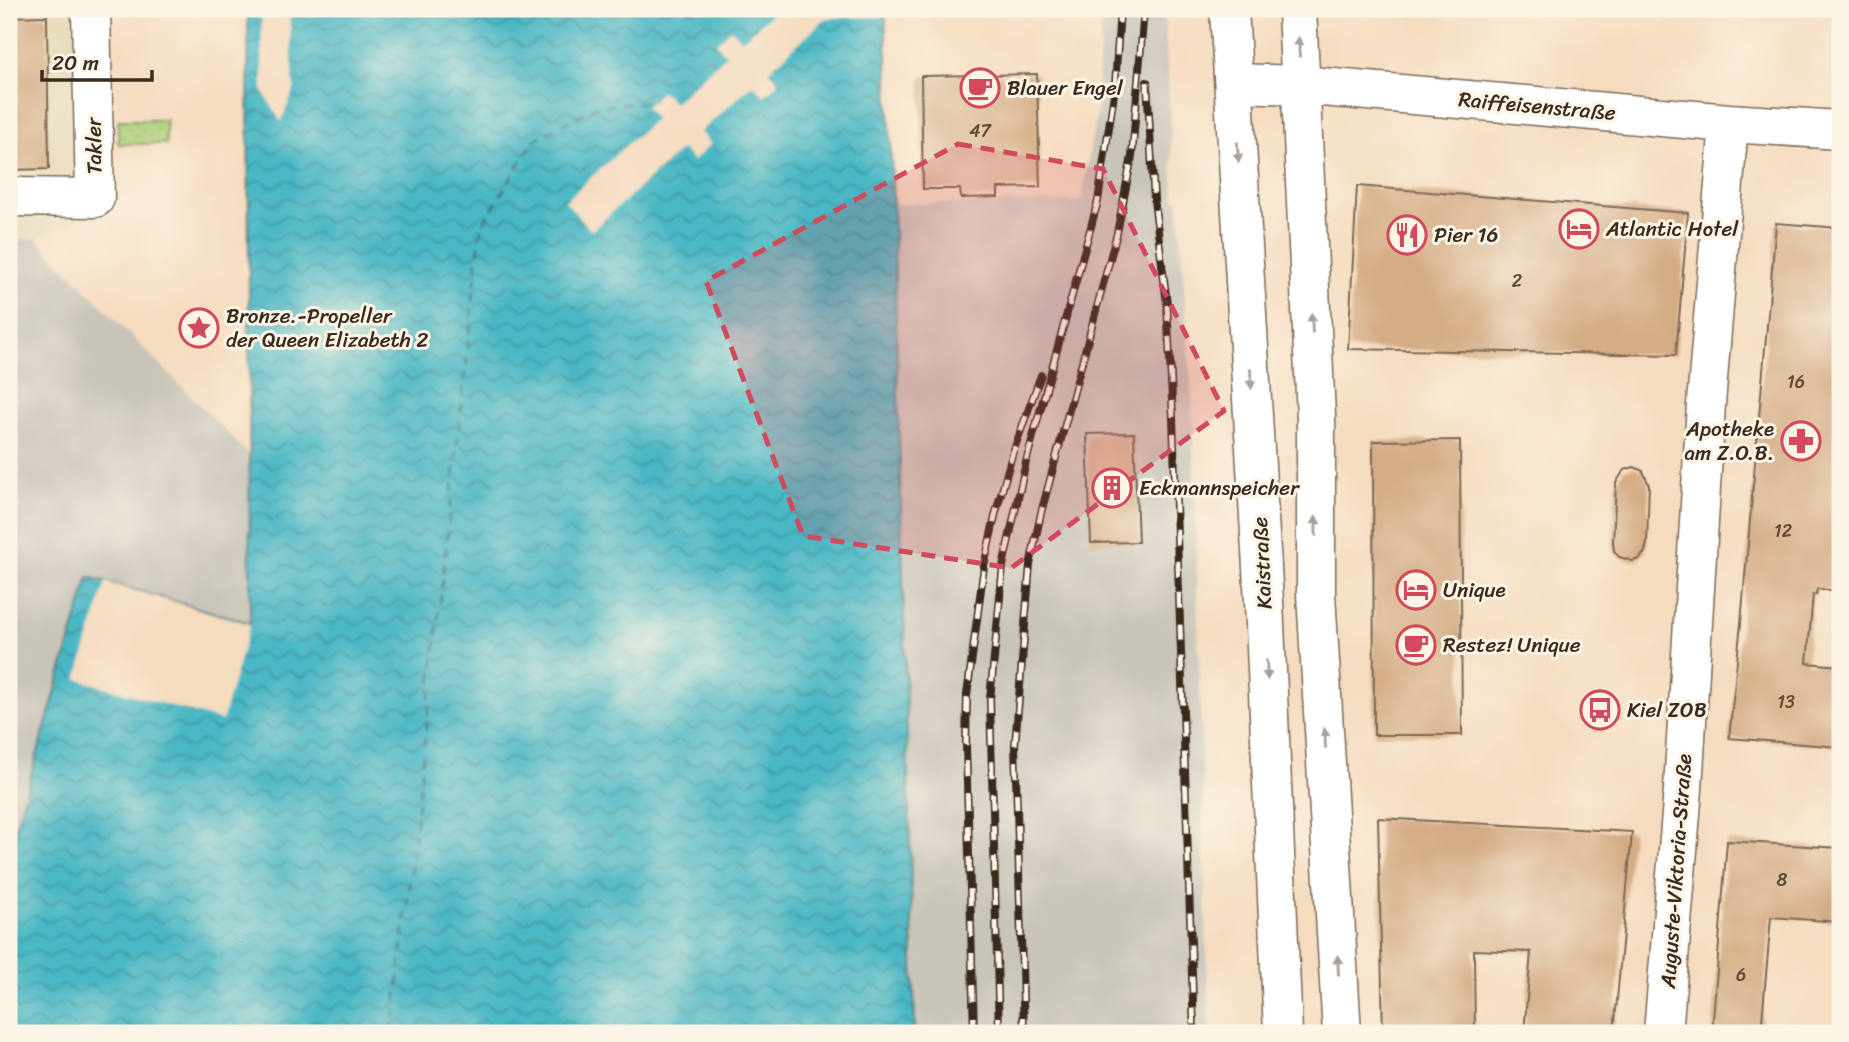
<svg xmlns="http://www.w3.org/2000/svg" width="1849" height="1042" font-family="Sriracha,sans-serif">
	<defs>
		<pattern id="green-dots" width="8" height="8" patternUnits="userSpaceOnUse" patternTransform="scale(1.75)"><rect width="8" height="8" fill="#acd07a"/><path d="M2 2h.1M6 6h.1" fill="none" stroke="#95b369" stroke-width="1.8" stroke-linecap="round"/></pattern>
		<pattern id="water-waves" width="16" height="10" patternUnits="userSpaceOnUse" patternTransform="scale(1.75)"><rect width="16" height="10" fill="#4ab7c5"/><path d="M0 5q4-4 8 0t8 0" fill="none" stroke="#3f959f"/></pattern>
	</defs>
	<rect width="100%" height="100%" fill="#fcf5e5"/>
	<filter id="ink" filterUnits="userSpaceOnUse"><feTurbulence type="fractalNoise" baseFrequency=".0143" numOctaves="2"/><feDisplacementMap in="SourceGraphic" scale="14" xChannelSelector="R" yChannelSelector="G"/><feConvolveMatrix kernelMatrix="1 2 1 2 8 2 1 2 1" color-interpolation-filters="sRGB"/></filter>
	<filter id="wash" filterUnits="userSpaceOnUse"><feTurbulence type="fractalNoise" baseFrequency=".00686" numOctaves="4" result="noise"/><feDisplacementMap in="SourceGraphic" scale="28" xChannelSelector="R" yChannelSelector="G"/><feGaussianBlur stdDeviation="1.57" result="paint"/><feColorMatrix in="noise" values="0 0 0 0 0 0 0 0 0 0 0 0 0 0 0 0 0 1.4 0 .05"/><feComposite in="paint" operator="in"/></filter>
	<g filter="url(#wash)">
		<rect width="100%" height="100%" fill="#f5dcbf"/>
		<path fill="#e6daba" d="M111 11 112 205 36 239 9 240V13Z"/>
		<path fill="#c8c4b8" d="M1102 9H1164L1174 199 1178 200 1192 400 1209 1033H915L893 204 1081 201 1096 115Z
			M36 239 249 455 250 624 89 577 9 851V240Z"/>
		<path fill="url(#green-dots)" stroke="#747d4c" stroke-width="2" d="M118 120H166V144H118Z"/>
		<path fill="url(#water-waves)" stroke="#427072" stroke-width="2" d="M248 9H885L893 204 915 1033H9V851L89 577 250 623Z"/>
		<path fill="#f5dcbf" d="M261 9H289L294 89 281 122 263 92Z
			M777 9H885V17L826 18 769 70 779 82 764 96 753 84 700 132 711 144 693 161 682 149 591 231 565 201 655 119 645 107 662 91 674 103 726 55 716 43 731 29 742 40Z
			M106 582 250 624 222 721 77 679Z"/>
		<g fill="none" stroke-linecap="round" stroke-linejoin="round">
			<path stroke="#405b58" stroke-width="2" stroke-dasharray="9 7" stroke-linecap="butt" d="M393 1033 481 227 534 140 595 107 654 101"/>
		</g>
		<g id="blocks">
			<path fill="#d4ac84" d="M47 16 49 169 9 170V17Z
				M1037 74 1040 187 998 188V197L961 198 960 189H923L921 76Z
				M1357 186 1688 213 1676 355 1348 349Z
				M1776 223 1840 228V591L1817 589 1816 595 1813 594 1807 663 1840 666V747L1729 738 1741 623Z
				M1134 433 1138 542 1091 543 1087 434Z
				M1460 440 1462 735H1374L1373 441Z
				M1634 467 1643 471 1649 485 1647 543 1645 552 1639 559 1632 561 1619 557 1614 551 1613 542 1616 483 1624 470Z
				M1378 818 1632 832 1614 1033H1524L1531 952 1474 950 1475 1033H1383Z
				M1727 841 1840 848V922L1771 917 1761 1033H1712Z"/>
		</g>
	</g>
	<g filter="url(#ink)">
		<use href="#blocks" fill-opacity="0" stroke="#7c6856" stroke-width="2"/>
		<g fill="none" stroke-linecap="round" stroke-linejoin="round">
			<g stroke="#7c6856" stroke-width="41">
				<path id="minor" d="M1234 83 1300 85 1729 123 1840 130
					M9 197 95 198 91 9
					M1663 1033 1683 789 1706 404 1729 123"/>
			</g>
			<g stroke="#7c6856" stroke-width="41">
				<path id="major" d="M1229 9 1264 602 1283 1033
					M1297 9 1316 416V594L1342 1033"/>
			</g>
			<use href="#minor" stroke="#fff" stroke-width="38"/>
			<use href="#major" stroke="#fff" stroke-width="38"/>
			<g stroke="#3b2a1e" stroke-width="8">
				<path id="rail" d="M1147 82 1154 200 1167 304 1173 418 1194 1033
					M974 1033 966 746 967 695 984 566 996 512 1012 455 1041 375
					M999 1033 990 699 1003 566 1026 462 1098 201 1115 87 1120 9
					M1024 1033 1015 745 1030 565 1041 513 1117 233 1132 156 1144 9"/>
			</g>
			<use href="#rail" stroke="#fcf5e5" stroke-width="5" stroke-dasharray="16" stroke-linecap="butt"/>
		</g>
		<defs><path id="oneway-solid" d="M-6-.8H1V-3.2L6.5 0L1 3.2V.8H-6Z" transform="scale(1.75)"/></defs>
		<g fill="#a79f9a">
			<use href="#oneway-solid" transform="translate(1299 47) rotate(-93)"/>
			<use href="#oneway-solid" transform="translate(1238 152) rotate(87)"/>
			<use href="#oneway-solid" transform="translate(1312 323) rotate(-93)"/>
			<use href="#oneway-solid" transform="translate(1251 379) rotate(87)"/>
			<use href="#oneway-solid" transform="translate(1316 526) rotate(-90)"/>
			<use href="#oneway-solid" transform="translate(1267 670) rotate(87)"/>
			<use href="#oneway-solid" transform="translate(1325 738) rotate(-93)"/>
			<use href="#oneway-solid" transform="translate(1338 965) rotate(-93)"/>
		</g>
	</g>
	<path fill="#d1495b" fill-opacity="0.2" stroke="#d1495b" stroke-width="5" stroke-dasharray="14 9" stroke-linejoin="round" d="M958 144 1103 169 1224 411 1011 568 803 536 706 281Z"/>
	<defs>
		<g id="cafe-ring" transform="scale(2.0125)"><circle r="9.5" fill="#fcf5e5" stroke="#d1495b" stroke-width="1.5"/><path d="M-5.5-4.5H6V0H3Q3 3.5 0 3.5H-2.5Q-5.5 3.5-5.5 0ZM3-3.2v2h1.7v-2ZM-6 4.5H4V6H-6Z" fill="#d1495b"/></g>
		<g id="hotel-ring" transform="scale(2.0125)"><circle r="9.5" fill="#fcf5e5" stroke="#d1495b" stroke-width="1.5"/><path d="M-6-4.5h1.5V1H6V5H4.5V3h-9V5H-6ZM-4 0a1.8 1.8 0 1 1 3.6 0ZM.5 0V-2.5h3Q6-2.5 6 0Z" fill="#d1495b"/></g>
		<g id="restaurant-ring" transform="scale(2.0125)"><circle r="9.5" fill="#fcf5e5" stroke="#d1495b" stroke-width="1.5"/><path d="M-5-6h1v4h1v-4h1v4h1v-4h1v5L-1.5 .5V6h-2V.5L-5-1ZM5-6V6H3V1.5H1.5Q1.5-4 5-6Z" fill="#d1495b"/></g>
		<g id="sight-ring" transform="scale(2.0125)"><circle r="9.5" fill="#fcf5e5" stroke="#d1495b" stroke-width="1.5"/><path d="M0-6L1.8-2.2L6-1.7L2.9 1.2L3.7 5.4L0 3.3L-3.7 5.4L-2.9 1.2L-6-1.7L-1.8-2.2Z" fill="#d1495b"/></g>
		<g id="pharmacy-ring" transform="scale(2.0125)"><circle r="9.5" fill="#fcf5e5" stroke="#d1495b" stroke-width="1.5"/><path d="M-2-6h4v4h4v4h-4v4h-4v-4h-4v-4h4Z" fill="#d1495b"/></g>
		<g id="building-ring" transform="scale(2.0125)"><circle r="9.5" fill="#fcf5e5" stroke="#d1495b" stroke-width="1.5"/><path d="M-4-6H4V6H1V3H-1V6H-4ZM-2.5-4.3h1.7v1.8h-1.7ZM.8-4.3h1.7v1.8H.8ZM-2.5-1h1.7V.8h-1.7ZM.8-1h1.7V.8H.8Z" fill="#d1495b"/></g>
		<g id="bus-ring" transform="scale(2.0125)"><circle r="9.5" fill="#fcf5e5" stroke="#d1495b" stroke-width="1.5"/><path d="M-5-6H5V4H4V6H2V4H-2V6H-4V4H-5ZM-3.5-4V0h7V-4ZM-3.5 1.2v1.5H-2V1.2ZM2 1.2v1.5H3.5V1.2Z" fill="#d1495b"/></g>
	</defs>
	<g fill-rule="evenodd">
		<use href="#cafe-ring" x="980" y="88"/>
		<use href="#hotel-ring" x="1579" y="229"/>
		<use href="#restaurant-ring" x="1407" y="235"/>
		<use href="#sight-ring" x="199" y="328"/>
		<use href="#pharmacy-ring" x="1801" y="441"/>
		<use href="#building-ring" x="1112" y="488"/>
		<use href="#hotel-ring" x="1416" y="590"/>
		<use href="#cafe-ring" x="1416" y="645"/>
		<use href="#bus-ring" x="1600" y="710"/>
	</g>
	<g text-anchor="middle" dominant-baseline="central" stroke-width="6" stroke-linejoin="round" paint-order="stroke">
		<g font-size="18" fill="#614a38">
			<text x="980" y="131">47</text>
			<text x="1517" y="281">2</text>
			<text x="1796" y="382">16</text>
			<text x="1783" y="531">12</text>
			<text x="1786" y="702">13</text>
			<text x="1782" y="880">8</text>
			<text x="1741" y="975">6</text>
		</g>
		<g font-size="21" fill="#3b2a1e" stroke="#fcf5e5" text-anchor="start">
			<text x="1007" y="88">Blauer Engel</text>
			<text x="1606" y="229">Atlantic Hotel</text>
			<text x="1434" y="235">Pier 16</text>
			<text x="226" y="316">Bronze.-Propeller<tspan x="226" dy="24">der Queen Elizabeth 2</tspan></text>
			<text x="1774" y="429" text-anchor="end">Apotheke<tspan x="1774" dy="24">am Z.O.B.</tspan></text>
			<text x="1139" y="488">Eckmannspeicher</text>
			<text x="1443" y="590">Unique</text>
			<text x="1443" y="645">Restez! Unique</text>
			<text x="1627" y="710">Kiel ZOB</text>
		</g>
		<g font-size="21" fill="#3b2a1e" stroke="#fcf5e5">
			<text transform="translate(1537 106) rotate(5)">Raiffeisenstraße</text>
			<text transform="translate(94 146) rotate(-91)">Takler</text>
			<text transform="translate(1262 563) rotate(-93)">Kaistraße</text>
			<text transform="translate(1676 871) rotate(-86)">Auguste-Viktoria-Straße</text>
		</g>
	</g>
	<rect width="1849" height="1042" fill="none" stroke="#fcf5e5" stroke-width="35"/>
	<path d="M42 70v10h110v-10" fill="none" stroke="#3b2a1e" stroke-width="3.5"/>
	<text x="52" y="70" font-size="21" fill="#3b2a1e" stroke="#fcf5e5" stroke-width="5" paint-order="stroke">20 m</text>
</svg>
